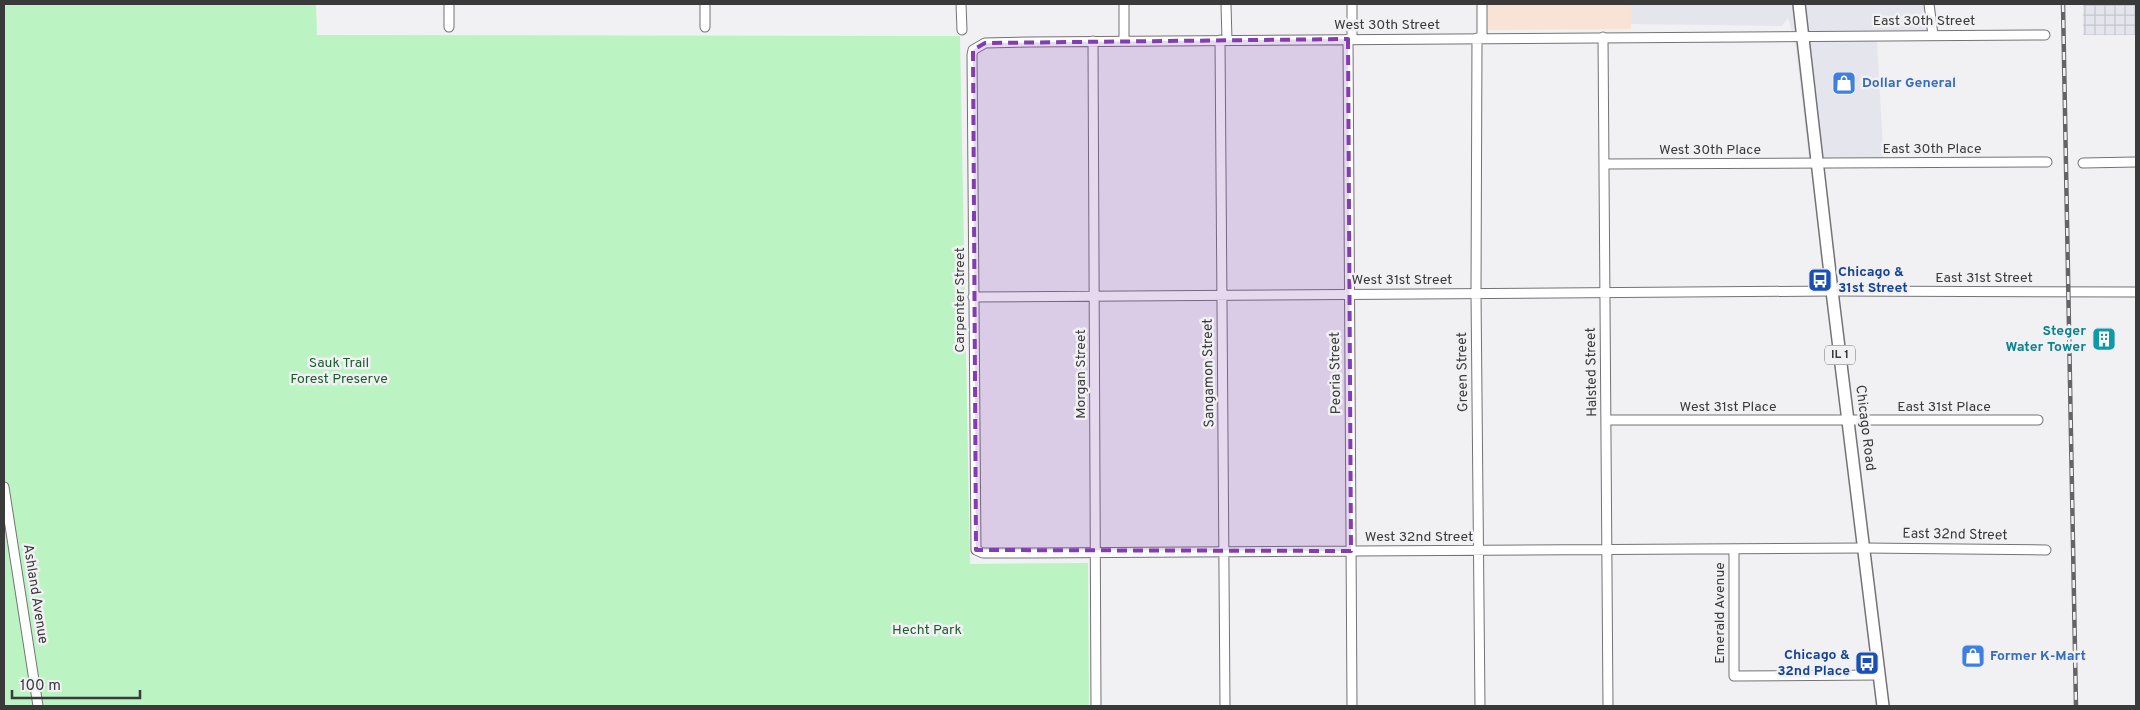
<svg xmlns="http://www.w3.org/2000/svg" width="2140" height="710" font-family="Overpass,sans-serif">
	<defs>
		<pattern id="industrial-grid" width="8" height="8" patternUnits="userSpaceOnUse" patternTransform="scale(1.25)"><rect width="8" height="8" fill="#e5e5ee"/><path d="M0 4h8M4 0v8" fill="none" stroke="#c5c5cd"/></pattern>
	</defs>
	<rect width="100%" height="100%" fill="#f1f1f4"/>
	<path fill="#e5e5ee" d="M1631 4H1935L1940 41H1877L1884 167H1810L1795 42 1788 18 1782 26 1631 24Z"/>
	<path fill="url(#industrial-grid)" d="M2083 4H2136V35H2083Z"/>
	<path fill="#f8e3d5" d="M1486 4H1631V29L1486 30Z"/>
	<path fill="#bbf3c3" d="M4 4H316L317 35 960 36 970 564 1088 563 1089 706H4Z"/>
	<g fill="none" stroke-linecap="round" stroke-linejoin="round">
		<g stroke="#737375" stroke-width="11">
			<path id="minor" d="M961 4 962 30
				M1124 4V41
				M1226 4 1227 40
				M1352 4V39
				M1482 4V38
				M1929 4 1933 35
				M449 27V4
				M705 27V4
				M2045 35 1029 42 985 43 973 50 972 55 976 550 983 553H1031L1864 548 2046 550
				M1603 37 1608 706
				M1477 38 1476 293 1480 706
				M1348 39 1352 706
				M1220 40 1225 706
				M1093 41 1096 706
				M2083 163 2136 162
				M1604 164 2047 162
				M973 297 1832 291 2136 292
				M1606 420H2038
				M4 487 38 706
				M1734 549V676L1879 675"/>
		</g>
		<g stroke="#737375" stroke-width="14">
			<path id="major" d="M1799 4 1832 291 1883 706"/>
		</g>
		<use href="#minor" stroke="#fff" stroke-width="9"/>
		<use href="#major" stroke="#fff" stroke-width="11"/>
		<g stroke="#646465" stroke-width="4.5">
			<path id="rail" d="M2063 4 2076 706"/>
		</g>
		<use href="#rail" stroke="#f1f1f4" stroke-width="2.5" stroke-dasharray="8" stroke-linecap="butt"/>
	</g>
	<path fill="#823db0" fill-opacity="0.2" stroke="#823db0" stroke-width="4" stroke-dasharray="10 6" stroke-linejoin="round" d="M1348 39 1351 551 976 550 973 50 985 43Z"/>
	<defs>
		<g id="shop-square" transform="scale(1.25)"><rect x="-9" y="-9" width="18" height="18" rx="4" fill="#3f7fe0" stroke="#f1f1f4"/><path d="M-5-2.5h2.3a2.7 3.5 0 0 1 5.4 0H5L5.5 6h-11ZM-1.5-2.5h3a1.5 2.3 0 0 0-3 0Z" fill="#fff"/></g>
		<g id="bus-square" transform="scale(1.25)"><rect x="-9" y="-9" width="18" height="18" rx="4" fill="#1a4fb4" stroke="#f1f1f4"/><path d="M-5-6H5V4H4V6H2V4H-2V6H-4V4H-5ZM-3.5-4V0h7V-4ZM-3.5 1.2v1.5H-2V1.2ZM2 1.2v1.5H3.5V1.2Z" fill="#fff"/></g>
		<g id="building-square" transform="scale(1.25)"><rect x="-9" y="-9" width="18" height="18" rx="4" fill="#0f9aa8" stroke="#f1f1f4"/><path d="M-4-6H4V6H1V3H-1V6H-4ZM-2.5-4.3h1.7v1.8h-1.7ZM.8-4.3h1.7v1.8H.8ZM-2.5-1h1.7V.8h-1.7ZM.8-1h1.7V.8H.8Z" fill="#fff"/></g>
	</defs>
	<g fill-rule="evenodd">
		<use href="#shop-square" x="1844" y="83"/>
		<use href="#bus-square" x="1820" y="280"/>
		<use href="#building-square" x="2104" y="339"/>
		<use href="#shop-square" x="1973" y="656"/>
		<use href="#bus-square" x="1867" y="663"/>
	</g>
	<g text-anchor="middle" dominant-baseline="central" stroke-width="5" stroke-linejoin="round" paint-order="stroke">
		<rect fill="#f1f1f4" stroke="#717172" stroke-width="1" x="1825" y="345.5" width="30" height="19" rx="4"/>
		<g font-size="12" font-weight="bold" fill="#3a3a3b">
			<text x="1840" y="355">IL 1</text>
		</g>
		<g font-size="14" fill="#3a3a3b" stroke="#f1f1f4">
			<text x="1924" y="21">East 30th Street</text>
			<text x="1387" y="25">West 30th Street</text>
			<text x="1932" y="149">East 30th Place</text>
			<text x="1710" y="150">West 30th Place</text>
			<text x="1984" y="278">East 31st Street</text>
			<text x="1402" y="280">West 31st Street</text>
			<text transform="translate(960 300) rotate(-90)">Carpenter Street</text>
			<text transform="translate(1463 372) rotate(-91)">Green Street</text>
			<text transform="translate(1592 372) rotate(-91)">Halsted Street</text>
			<text transform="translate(1209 373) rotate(-91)">Sangamon Street</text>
			<text transform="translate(1336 373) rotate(-91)">Peoria Street</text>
			<text transform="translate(1081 374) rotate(-90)">Morgan Street</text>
			<text x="1728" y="407">West 31st Place</text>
			<text x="1944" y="407">East 31st Place</text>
			<text transform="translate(1865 428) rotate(83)">Chicago Road</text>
			<text transform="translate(1955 535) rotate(1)">East 32nd Street</text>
			<text x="1419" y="537">West 32nd Street</text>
			<text transform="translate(35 594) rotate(81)">Ashland Avenue</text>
			<text transform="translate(1720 613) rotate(-90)">Emerald Avenue</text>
		</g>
		<g font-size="14" font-weight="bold" fill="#366cbe" stroke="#f1f1f4" text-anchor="start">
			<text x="1862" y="83">Dollar General</text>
			<text x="1990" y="656">Former K-Mart</text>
		</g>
		<g font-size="14" font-weight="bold" fill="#164399" stroke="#f1f1f4" text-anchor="start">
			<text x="1838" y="272">Chicago &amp;<tspan x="1838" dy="16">31st Street</tspan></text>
			<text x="1850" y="655" text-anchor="end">Chicago &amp;<tspan x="1850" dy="16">32nd Place</tspan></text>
		</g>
		<g font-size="14" font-weight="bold" fill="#0d838f" stroke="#f1f1f4" text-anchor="end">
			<text x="2086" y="331">Steger<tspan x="2086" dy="16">Water Tower</tspan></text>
		</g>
		<g font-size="14" fill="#1c5c2c" stroke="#f1f1f4">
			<text x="339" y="363">Sauk Trail<tspan x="339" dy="16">Forest Preserve</tspan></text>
			<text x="927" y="630">Hecht Park</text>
		</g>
	</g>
	<rect width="2140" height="710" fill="none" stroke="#3a3a3b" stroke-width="10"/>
	<path d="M12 690v8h128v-8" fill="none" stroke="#3a3a3b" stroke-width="2.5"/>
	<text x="20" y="690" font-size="15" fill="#3a3a3b" stroke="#f1f1f4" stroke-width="4" paint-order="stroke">100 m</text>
</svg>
